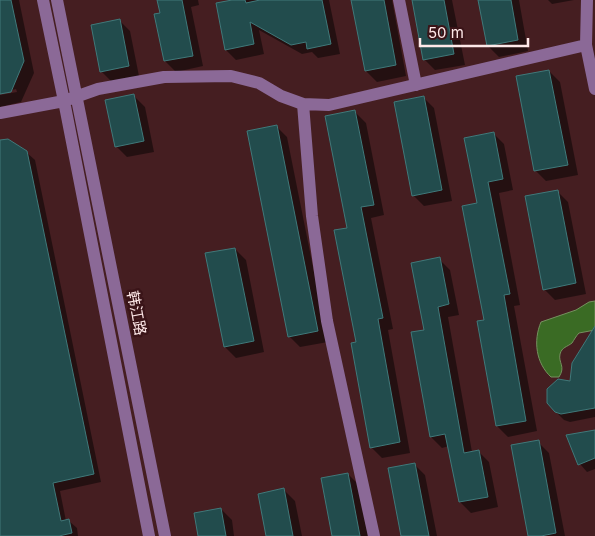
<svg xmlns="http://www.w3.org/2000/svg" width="595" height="536" font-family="Inter,'Noto Sans SC',sans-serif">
	<rect width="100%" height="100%" fill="#451e21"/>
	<path fill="#3a6b24" stroke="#75915f" d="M595 301V330L579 333C576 336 574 340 572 343 567 347 562 347 560 354 558 363 566 366 559 377H551C536 363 533 341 541 322L576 310 589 302Z"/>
	<path fill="#0007" d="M0 0H19L34 73 21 102 0 107V95L17 92 16 89 0 93Z
		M159 0H198L199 5 191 7 203 66 176 72 165 61 161 14Z
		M230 0H329L340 54 318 58 312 52 302 54 259 30 264 54 236 60 226 50Z
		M353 0H392L406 76 377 82 366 71Z
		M413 0H452L465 65 435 70 424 59Z
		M479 0H519L528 51 499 57 488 46Z
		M548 0H574L552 4Z
		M119 20 130 31 139 76 112 82 101 71Z
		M549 71 560 82 578 175 546 181 535 170Z
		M134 96 145 107 154 152 127 157 116 146Z
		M423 97 434 108 452 201 424 206 413 195Z
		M355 112 366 123 384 215 371 218 393 329 388 330 410 453 382 458 371 447 358 343 349 229Z
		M276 126 287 137 328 342 300 347 289 336Z
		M493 133 504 144 513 190 499 193 520 305 514 306 537 431 508 437 497 426 486 321 479 204Z
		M0 142 26 152 35 160 101 482 60 491 66 521H69L77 528 78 536H0Z
		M557 191 568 202 586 294 555 300 544 289Z
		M235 249 246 260 264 352 236 358 225 347Z
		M439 259 450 270 459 315 448 317 472 452 478 451 489 462 498 507 471 513 460 502 449 446 442 448 431 437 425 331Z
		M595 339V417L570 422 564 420 556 412Z
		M595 431V469L587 472 580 464Z
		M538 442 549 453 565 536H530Z
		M414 464 425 475 437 536H402Z
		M348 474 359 485 368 536H333Z
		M284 490 295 501 302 536H267Z
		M221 509 232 520 234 536H199Z"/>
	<path fill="#224c4d" stroke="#40797a" d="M0 0H11L24 61 11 92 0 94Z
		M157 0H182L193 56 164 61 154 14 160 13Z
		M232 0H245L246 3 260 0H322L331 44 307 49 306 42 291 45 250 22 254 44 225 50 216 3Z
		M351 0H384L396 65 365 71Z
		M412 0H444L454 54 423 60Z
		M478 0H511L518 40 487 46Z
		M120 19 129 66 100 72 91 25Z
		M549 70 568 165 534 171 516 76Z
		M134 94 144 141 115 147 105 100Z
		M424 96 442 190 412 196 394 102Z
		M355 110 374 205 361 207 383 318 378 319 400 442 370 448 351 343 356 342 334 230 347 228 325 116Z
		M277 125 318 331 288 337 247 131Z
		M494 132 503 179 488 182 510 294 504 295 526 421 496 426 477 321 484 320 462 206 477 203 464 138Z
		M8 139 27 151 94 474 53 483 61 521 69 519 72 533 59 536H0V140Z
		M558 190 576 283 543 290 525 196Z
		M235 248 254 341 224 347 205 253Z
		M440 257 449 304 438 307 464 453 479 450 488 497 459 502 445 434 430 437 411 332 424 330 411 263Z
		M595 326V408L561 414 555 412 547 403V389L558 379 570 381 572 363Z
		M595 430V458L578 465 566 435Z
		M539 440 556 533 541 536H528L511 445Z
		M415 463 429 536H401L388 468Z
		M348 473 360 536H332L321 478Z
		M284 488 293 536H266L258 494Z
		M221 508 226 536H198L194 513Z"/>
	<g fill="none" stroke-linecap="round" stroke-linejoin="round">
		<path stroke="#8b6997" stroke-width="12" d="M43 0 64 101 149 536
			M57 0 165 536
			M399 0 416 85
			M587 0 586 45 595 89
			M303 104 312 216 327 321 374 536
			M0 113 64 101 98 89 164 77 231 76 259 83 281 96 303 104 329 105 586 45"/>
	</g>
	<g text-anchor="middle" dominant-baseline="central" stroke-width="5" stroke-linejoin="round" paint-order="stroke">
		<g font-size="15" fill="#fee9e9" stroke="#3a1418">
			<text transform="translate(137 313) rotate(79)">韩江路</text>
		</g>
	</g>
	<path d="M420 38v8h108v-8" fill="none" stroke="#fee9e9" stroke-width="2.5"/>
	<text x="428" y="38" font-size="15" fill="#fee9e9" stroke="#3a1418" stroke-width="4" paint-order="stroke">50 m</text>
</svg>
